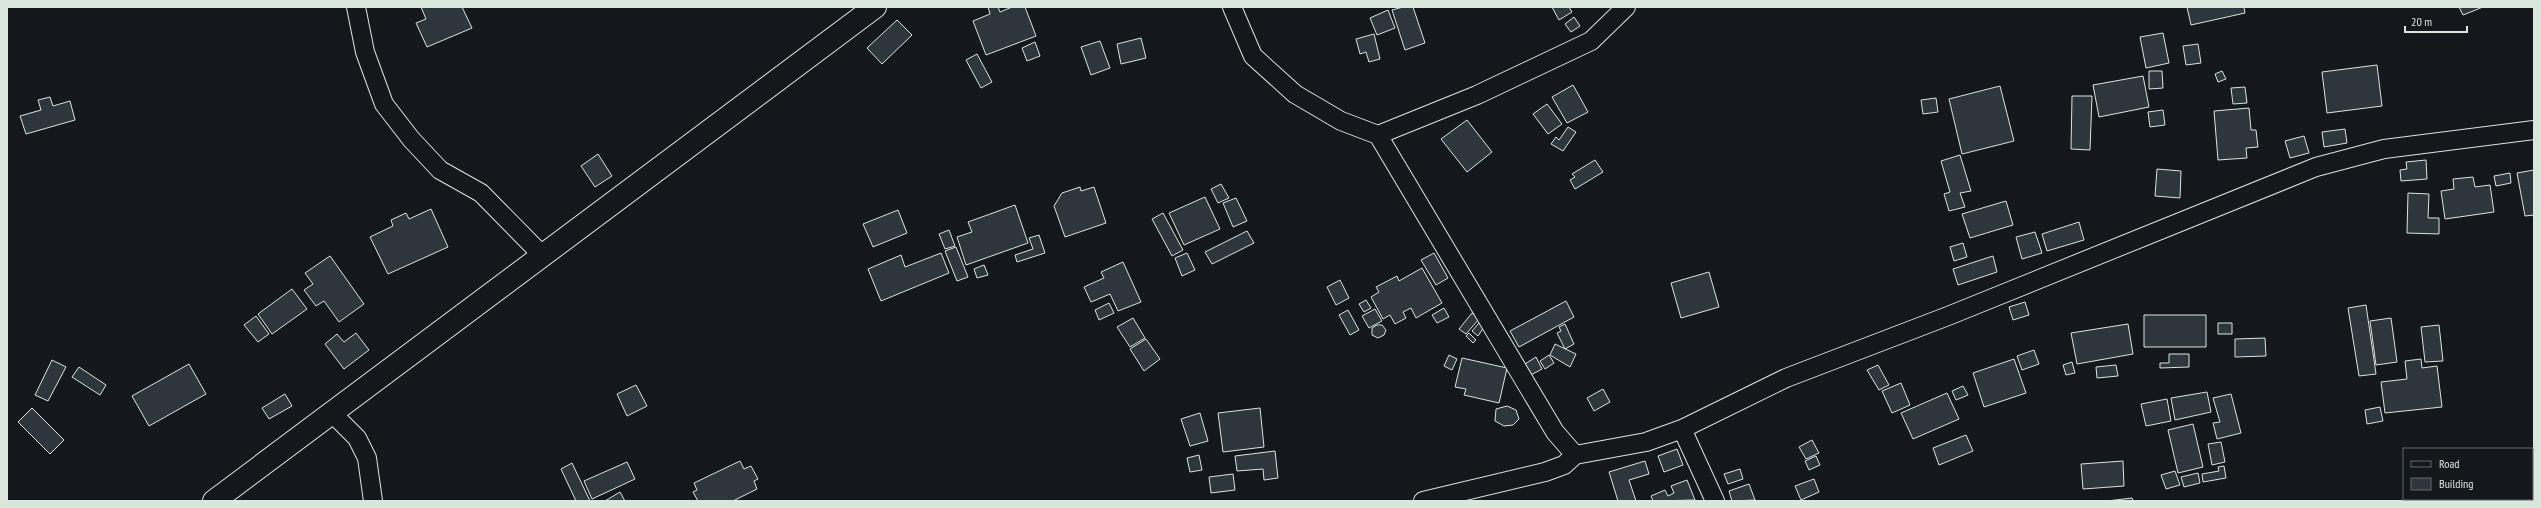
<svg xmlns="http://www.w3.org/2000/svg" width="2541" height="508" font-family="'PT Sans Narrow',sans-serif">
	<rect width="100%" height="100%" fill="#14181c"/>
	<path fill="#2c363c" stroke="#d8e6dc" d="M421 7H462L472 28 427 47 416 23 426 19Z
		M988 7H998L1000 12 1012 7H1025L1036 36 986 55 973 21 990 14Z
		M1403 7H1413L1425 43 1405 50 1392 10Z
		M1552 7H1569L1572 12 1559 20Z
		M2187 7H2244L2245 13 2191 25Z
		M2459 7H2483L2463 15Z
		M1388 10 1395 28 1377 35 1370 18Z
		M1574 17 1580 26 1571 32 1565 24Z
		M897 20 912 35 882 64 867 48Z
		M2163 33 2169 63 2146 68 2140 37Z
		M1374 34 1380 59 1369 62 1366 52 1360 54 1356 39Z
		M1141 38 1146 58 1121 64 1117 44Z
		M1100 41 1110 68 1091 75 1081 47Z
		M1035 42 1040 56 1027 61 1022 48Z
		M2198 44 2201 63 2186 65 2183 46Z
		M977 54 992 82 981 88 966 60Z
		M2377 65 2382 106 2327 113 2322 72Z
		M2149 71H2162L2163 88 2149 89Z
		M2222 71 2226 79 2218 82 2215 74Z
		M2143 76 2149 107 2099 117 2093 85Z
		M1573 85 1588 112 1567 123 1552 97Z
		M2000 86 2014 141 1962 154 1949 99Z
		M2245 87 2247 103 2233 104 2231 88Z
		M2072 96H2092L2090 150 2071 149Z
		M50 97 53 106 70 101 75 120 26 134 20 116 41 110 38 100Z
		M1936 98 1938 112 1923 114 1921 100Z
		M1547 104 1562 124 1548 134 1533 114Z
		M2249 108 2251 130H2256L2258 147 2246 148 2247 158 2218 160 2214 111Z
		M2163 110 2165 125 2150 127 2148 112Z
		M1467 120 1492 152 1467 172 1441 139Z
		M1568 127 1576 132 1563 151 1551 144 1556 137 1559 140Z
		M2345 129 2347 143 2324 147 2322 132Z
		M2304 136 2309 153 2290 158 2285 141Z
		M598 154 612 176 595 187 581 166Z
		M1960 155 1971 191 1960 193 1965 207 1949 211 1944 194 1950 192 1941 161Z
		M1595 160 1603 172 1575 189 1570 180 1575 177 1572 174Z
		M2426 160 2427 179 2401 181 2400 170 2407 169 2406 162Z
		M2157 169 2181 171 2180 198 2155 196Z
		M2534 170V215L2525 216 2517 173Z
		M2510 173 2511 183 2496 186 2494 176Z
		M2473 177 2475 187 2490 185 2494 212 2445 219 2441 191 2454 189 2453 179Z
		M1221 184 1229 198 1218 203 1211 189Z
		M1080 187 1081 191 1094 187 1106 223 1065 237 1054 206 1062 193Z
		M2408 193 2429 194 2428 218H2439V234L2407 233Z
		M1205 197 1220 229 1184 245 1169 213Z
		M1236 198 1247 221 1233 227 1223 203Z
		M2006 201 2013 225 1970 238 1962 214Z
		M1015 205 1028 243 966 265 957 237 972 232 968 222Z
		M431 209 448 247 388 274 370 237 393 226 391 220 406 213 409 219Z
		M898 210 907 233 873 247 863 224Z
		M1163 213 1183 250 1172 256 1152 219Z
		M2079 222 2084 240 2047 251 2042 234Z
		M949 230 955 246 945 249 939 234Z
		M1247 231 1254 243 1212 264 1205 252Z
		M2035 232 2042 253 2022 259 2016 237Z
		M1039 235 1045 253 1017 262 1015 255 1033 249 1029 238Z
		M1963 243 1967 257 1954 261 1950 247Z
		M956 247 968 277 957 281 945 251Z
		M941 253 949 273 881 301 868 269 901 255 905 267Z
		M1187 253 1195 270 1182 276 1175 258Z
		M1434 253 1448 278 1436 285 1421 260Z
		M330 256 364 304 339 322 324 301 316 306 304 290 313 284 305 273Z
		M1993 256 1997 272 1958 285 1953 269Z
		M1123 262 1141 302 1118 311 1110 294 1091 302 1084 287 1104 278 1101 272Z
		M984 265 988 275 977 278 974 269Z
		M1422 268 1442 303 1416 318 1411 308 1403 312 1406 318 1395 324 1390 315 1383 319 1371 297 1379 292 1376 287 1397 276 1399 281Z
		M1709 272 1719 307 1681 318 1671 283Z
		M1340 280 1349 298 1336 305 1327 287Z
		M292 289 307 309 272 334 258 314Z
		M1366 300 1371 308 1364 312 1359 304Z
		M1566 301 1574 317 1519 347 1510 331Z
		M2025 302 2029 315 2013 320 2009 307Z
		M1109 303 1114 313 1099 320 1095 310Z
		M2366 305 2376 374 2359 376 2348 308Z
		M1444 308 1449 317 1437 323 1432 315Z
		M1375 309 1382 321 1369 328 1362 316Z
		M1348 310 1359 330 1350 335 1339 315Z
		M1472 313 1479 319 1466 334 1459 329Z
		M2144 315H2206V347H2144Z
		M256 316 269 334 258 342 244 325Z
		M1133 318 1145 338 1130 347 1117 327Z
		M2391 318 2397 362 2376 365 2370 321Z
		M1479 323 1484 327 1478 336 1472 331Z
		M2218 323H2232V334H2218Z
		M1565 324 1574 344 1565 349 1557 333 1561 331 1559 327Z
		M2128 324 2133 354 2077 364 2071 333Z
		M1377 325H1382L1386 330 1384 335 1378 338 1372 335V328Z
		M2439 325 2443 361 2425 362 2421 327Z
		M356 333 369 350 344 369 325 344 337 334 344 342Z
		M1469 333 1476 340 1473 343 1466 336Z
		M2265 338 2266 356 2235 357V339Z
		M1146 339 1160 359 1144 371 1130 349Z
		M1555 344 1576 354 1570 367 1550 355Z
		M2034 350 2039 364 2022 370 2017 356Z
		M2169 354H2189V367L2160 368V363H2169Z
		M1449 355 1457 359 1452 370 1444 366Z
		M1549 355 1554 363 1545 369 1540 361Z
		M1536 357 1542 369 1531 375 1525 364Z
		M1462 358 1507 368 1499 403 1464 395 1466 389 1455 387Z
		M2014 359 2026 393 1984 407 1973 373Z
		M2421 359 2422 368 2437 366 2442 407 2385 413 2381 382 2407 379 2405 361Z
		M52 360 66 367 48 401 35 395Z
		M2072 362 2075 373 2066 375 2063 365Z
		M189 364 206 394 149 426 132 396Z
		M1878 365 1889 385 1879 390 1867 370Z
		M2116 365 2118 376 2097 378 2096 367Z
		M79 367 106 385 100 395 72 377Z
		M1901 383 1910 405 1892 413 1882 391Z
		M636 385 647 406 627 416 617 394Z
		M1963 386 1968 395 1956 400 1952 391Z
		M1603 389 1610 402 1594 411 1587 398Z
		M2207 392 2211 412 2175 420 2171 398Z
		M1947 393 1959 419 1913 439 1901 413Z
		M285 394 292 406 269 419 262 408Z
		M2231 394 2241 433 2217 439 2213 423 2220 422 2213 398Z
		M2167 399 2171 421 2146 426 2141 404Z
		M1507 406 1516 410 1519 419 1513 425 1504 426 1495 421 1496 409Z
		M2380 407 2383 421 2367 424 2365 410Z
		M32 408 64 440 50 454 18 422Z
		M1260 408 1264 447 1223 452 1218 413Z
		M1200 413 1208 441 1190 446 1181 419Z
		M2193 424 2203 467 2178 473 2168 430Z
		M1966 435 1973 451 1939 465 1933 448Z
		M1812 440 1819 453 1806 459 1799 447Z
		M2221 442 2225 462 2212 465 2208 444Z
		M1677 449 1683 465 1664 472 1658 456Z
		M1275 451 1278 478 1264 480 1263 469 1237 471 1235 456Z
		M1199 455 1202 470 1190 472 1187 458Z
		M1816 456 1820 465 1809 470 1805 461Z
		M740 461 744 469 751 466 758 479 754 481 757 489 733 501H698L693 492 697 490 694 483Z
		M1645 461 1649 474 1629 480 1636 501H1618L1609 472Z
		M2123 461 2124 486 2083 489 2081 464Z
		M627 462 635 479 592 499 584 481Z
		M572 463 590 501H576L561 469Z
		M2224 466 2226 478 2203 482 2202 474 2219 471 2218 467Z
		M1740 469 1743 479 1728 484 1724 474Z
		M2175 471 2180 485 2166 489 2161 475Z
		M2198 473 2200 483 2184 487 2181 477Z
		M1233 474 1235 490 1211 493 1209 477Z
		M1814 479 1819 492 1801 500 1795 486Z
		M1687 480 1695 500 1653 501 1651 496 1665 490 1668 496 1674 493 1671 486Z
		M1749 484 1755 500 1732 501 1729 491Z
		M620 492 625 501H605Z
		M2132 498 2133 501H2107Z"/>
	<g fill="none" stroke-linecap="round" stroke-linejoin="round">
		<g stroke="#d8e6dc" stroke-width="20">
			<path id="minor" d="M356 7 365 52 384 104 411 139 440 170 481 193 542 255
				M1232 7 1253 56 1295 94 1341 121 1378 135 1555 432 1575 455
				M1378 135 1477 95 1591 41 1626 7
				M331 412 357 438 367 458 373 501
				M1682 429 1786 378 1948 316 2316 167 2384 149 2534 130
				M1423 501 1545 472 1564 465 1575 455 1646 442 1682 429 1715 501"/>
		</g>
		<g stroke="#d8e6dc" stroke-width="24">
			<path id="tertiary" d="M214 501 875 7"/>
		</g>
		<use href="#minor" stroke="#14181c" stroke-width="18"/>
		<use href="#tertiary" stroke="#14181c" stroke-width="22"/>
	</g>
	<rect width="2541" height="508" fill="none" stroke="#d8e6dc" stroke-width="16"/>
	<rect x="2403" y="448" width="130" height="52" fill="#14181c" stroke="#626a69"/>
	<rect x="2411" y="461" width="20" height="6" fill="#14181c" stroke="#626a69"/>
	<text x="2439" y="468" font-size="12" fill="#d8e6dc">Road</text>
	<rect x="2411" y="478" width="20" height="12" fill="#2c363c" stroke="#626a69"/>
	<text x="2439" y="488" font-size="12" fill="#d8e6dc">Building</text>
	<path d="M2405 26v6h62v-6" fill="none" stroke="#d8e6dc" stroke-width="2"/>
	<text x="2411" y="26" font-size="12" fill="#d8e6dc" stroke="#14181c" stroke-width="3" paint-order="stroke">20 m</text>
</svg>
